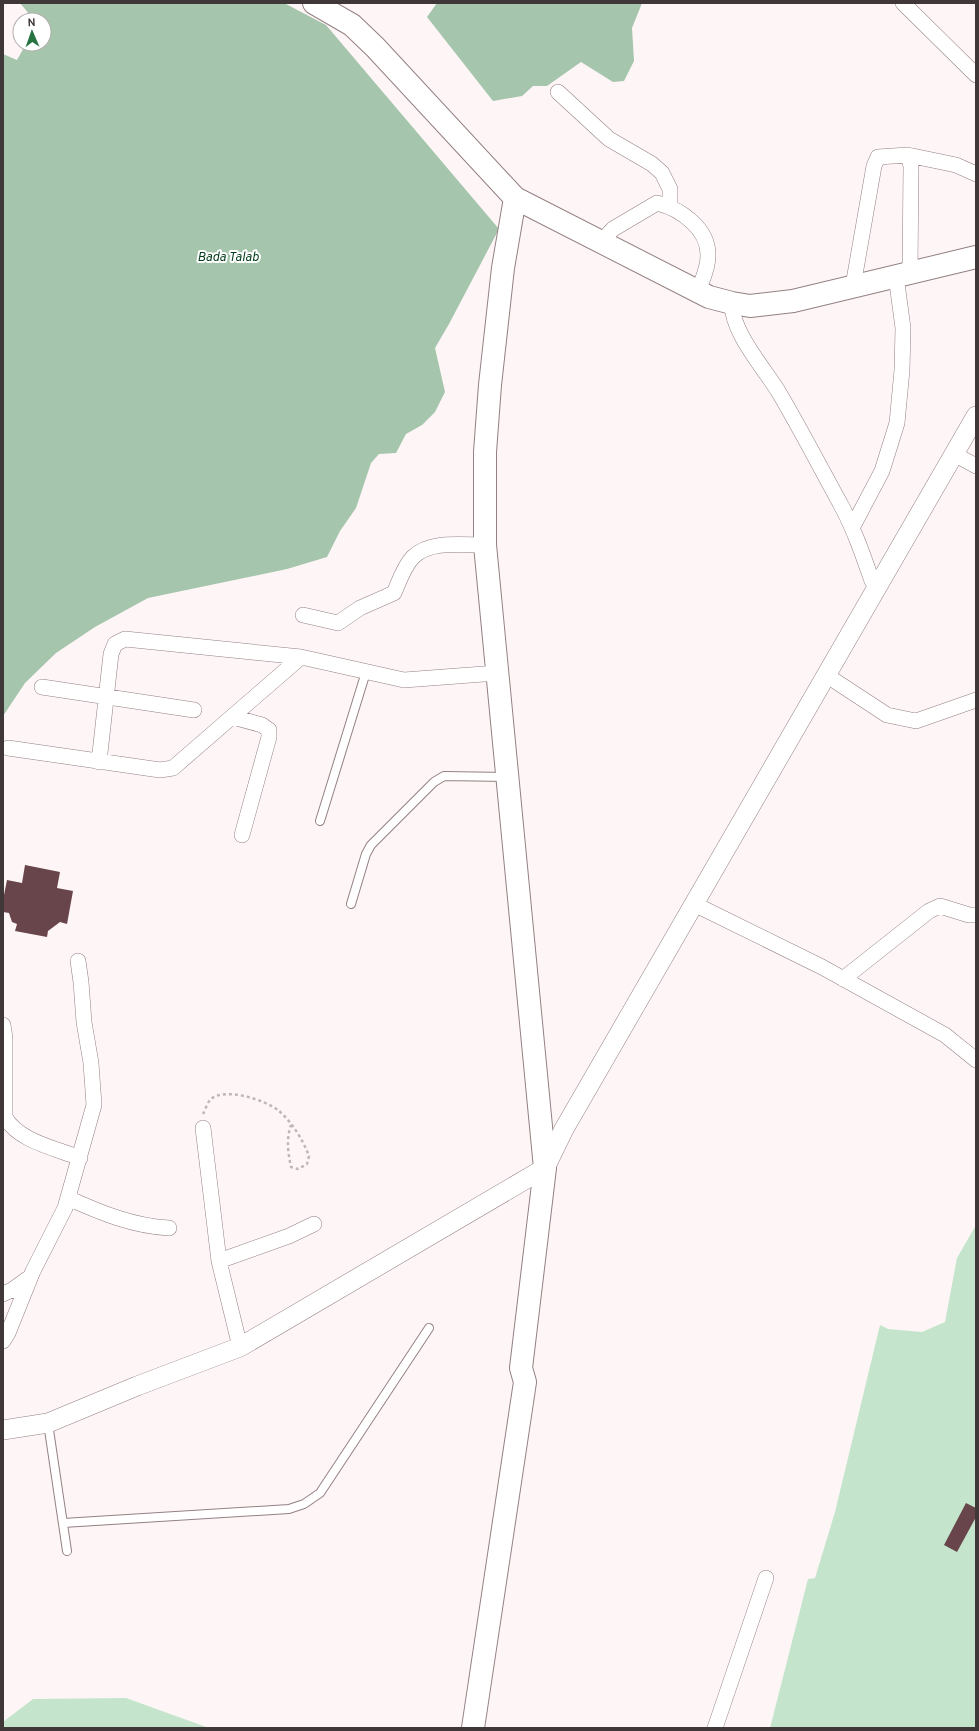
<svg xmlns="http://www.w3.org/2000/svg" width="979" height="1731" font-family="Overpass,sans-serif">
	<rect width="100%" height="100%" fill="#fef5f6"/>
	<path fill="#c4e5cb" d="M976 1225V1728H770L808 1579 815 1578 835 1512 880 1325 888 1329 922 1332 945 1322 957 1258Z
		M126 1698 209 1728H3V1722L33 1699Z"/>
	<path fill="#a5c5ac" d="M20 3H284L326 25 499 229 449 324 435 348 445 392 435 412 422 425 406 434 396 453 379 454 371 463 356 508 340 531 327 557 287 569 148 598 95 627 56 653 25 683 3 716V54L17 60 26 44H44V20H34Z
		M437 3H642L632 28 634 61 624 81 613 82 581 62 547 86H533L522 96 493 101 427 17Z"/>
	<path fill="#68454b" d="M25 865 60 872 57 888 73 891 67 924 60 922 48 931 47 937 15 931 17 924 12 922 9 913 3 912V900L7 880 22 883Z
		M966 1503 976 1508V1517L957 1552 944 1545Z"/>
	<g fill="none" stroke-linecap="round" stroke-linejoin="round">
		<g stroke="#948083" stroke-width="10">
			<path id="service" d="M320 821 366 672
				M351 904 366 854 371 845 434 782 444 776 507 777
				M48 1423 67 1551
				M63 1523 289 1509 304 1504 320 1493 429 1328"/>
		</g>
		<g stroke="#948083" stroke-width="16">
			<path id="minor" d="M903 3 976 75
				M558 92 609 139 652 164 662 173 670 189V206
				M908 155 956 165 976 174
				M600 243 613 229 657 203C681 209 709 229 708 256 708 269 702 280 698 292
				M853 286 874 166 878 157 908 155 911 166 910 273
				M732 303C731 331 763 367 778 391 800 428 820 467 841 505 854 529 863 555 872 581L878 586
				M954 454 976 466
				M852 528 882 471 897 423 902 370 903 328 896 276
				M303 615 338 623 360 608 394 593C399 582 404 566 413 557 430 540 462 545 485 545
				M826 675 887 715 916 721 976 700
				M42 687 194 710
				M233 717 262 725 269 730V737L242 835
				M8 748 160 770 173 768 301 657
				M99 762 111 654 115 644 125 639 301 657 404 680 497 673
				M694 904 822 967 945 1035 976 1060
				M843 979 929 911 940 906 969 915H976
				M3 1025 5 1038V1117C18 1141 55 1148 80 1158
				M203 1128 219 1261 240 1347
				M68 1198C101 1213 133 1226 169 1228
				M219 1261 289 1236 314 1224
				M3 1294 12 1290 30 1277
				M3 1341 8 1333 33 1271 65 1208 94 1105 91 1063 84 1022 81 982 78 961
				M715 1728 766 1578"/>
		</g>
		<g stroke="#948083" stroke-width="20">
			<path id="tertiary" d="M3 1430 48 1423 137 1386 240 1347 545 1168 564 1129 976 416"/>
		</g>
		<g stroke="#948083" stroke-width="24">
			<path id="secondary" d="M314 3 352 25 375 47 515 198 709 297 732 303 750 306 793 301 976 257
				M473 1728 525 1382 521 1368 545 1168 485 545V452L490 385 503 268 515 198"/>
		</g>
		<path stroke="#beb6b7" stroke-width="2.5" stroke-dasharray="3 3" stroke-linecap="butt" d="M203 1114C205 1110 207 1104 210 1100 223 1086 266 1100 279 1111 292 1122 303 1140 309 1156L307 1164 298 1169 291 1167C288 1152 286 1140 291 1125"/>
		<use href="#service" stroke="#fff" stroke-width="8"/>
		<use href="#minor" stroke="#fff" stroke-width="15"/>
		<use href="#tertiary" stroke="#fff" stroke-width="19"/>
		<use href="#secondary" stroke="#fff" stroke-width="22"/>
	</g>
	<g text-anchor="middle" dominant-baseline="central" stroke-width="4" stroke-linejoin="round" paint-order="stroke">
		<g font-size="13" font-style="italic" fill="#023b1a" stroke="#fff">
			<text x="228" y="258">Bada Talab</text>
		</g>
	</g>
	<rect width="979" height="1731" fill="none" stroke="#3f3738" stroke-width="8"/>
	<g transform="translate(32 32) rotate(358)"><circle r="19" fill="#ffffff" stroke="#b2afaf"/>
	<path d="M0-3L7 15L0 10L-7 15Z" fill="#267241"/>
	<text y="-6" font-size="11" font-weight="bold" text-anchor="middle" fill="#3f3738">N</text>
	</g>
</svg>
